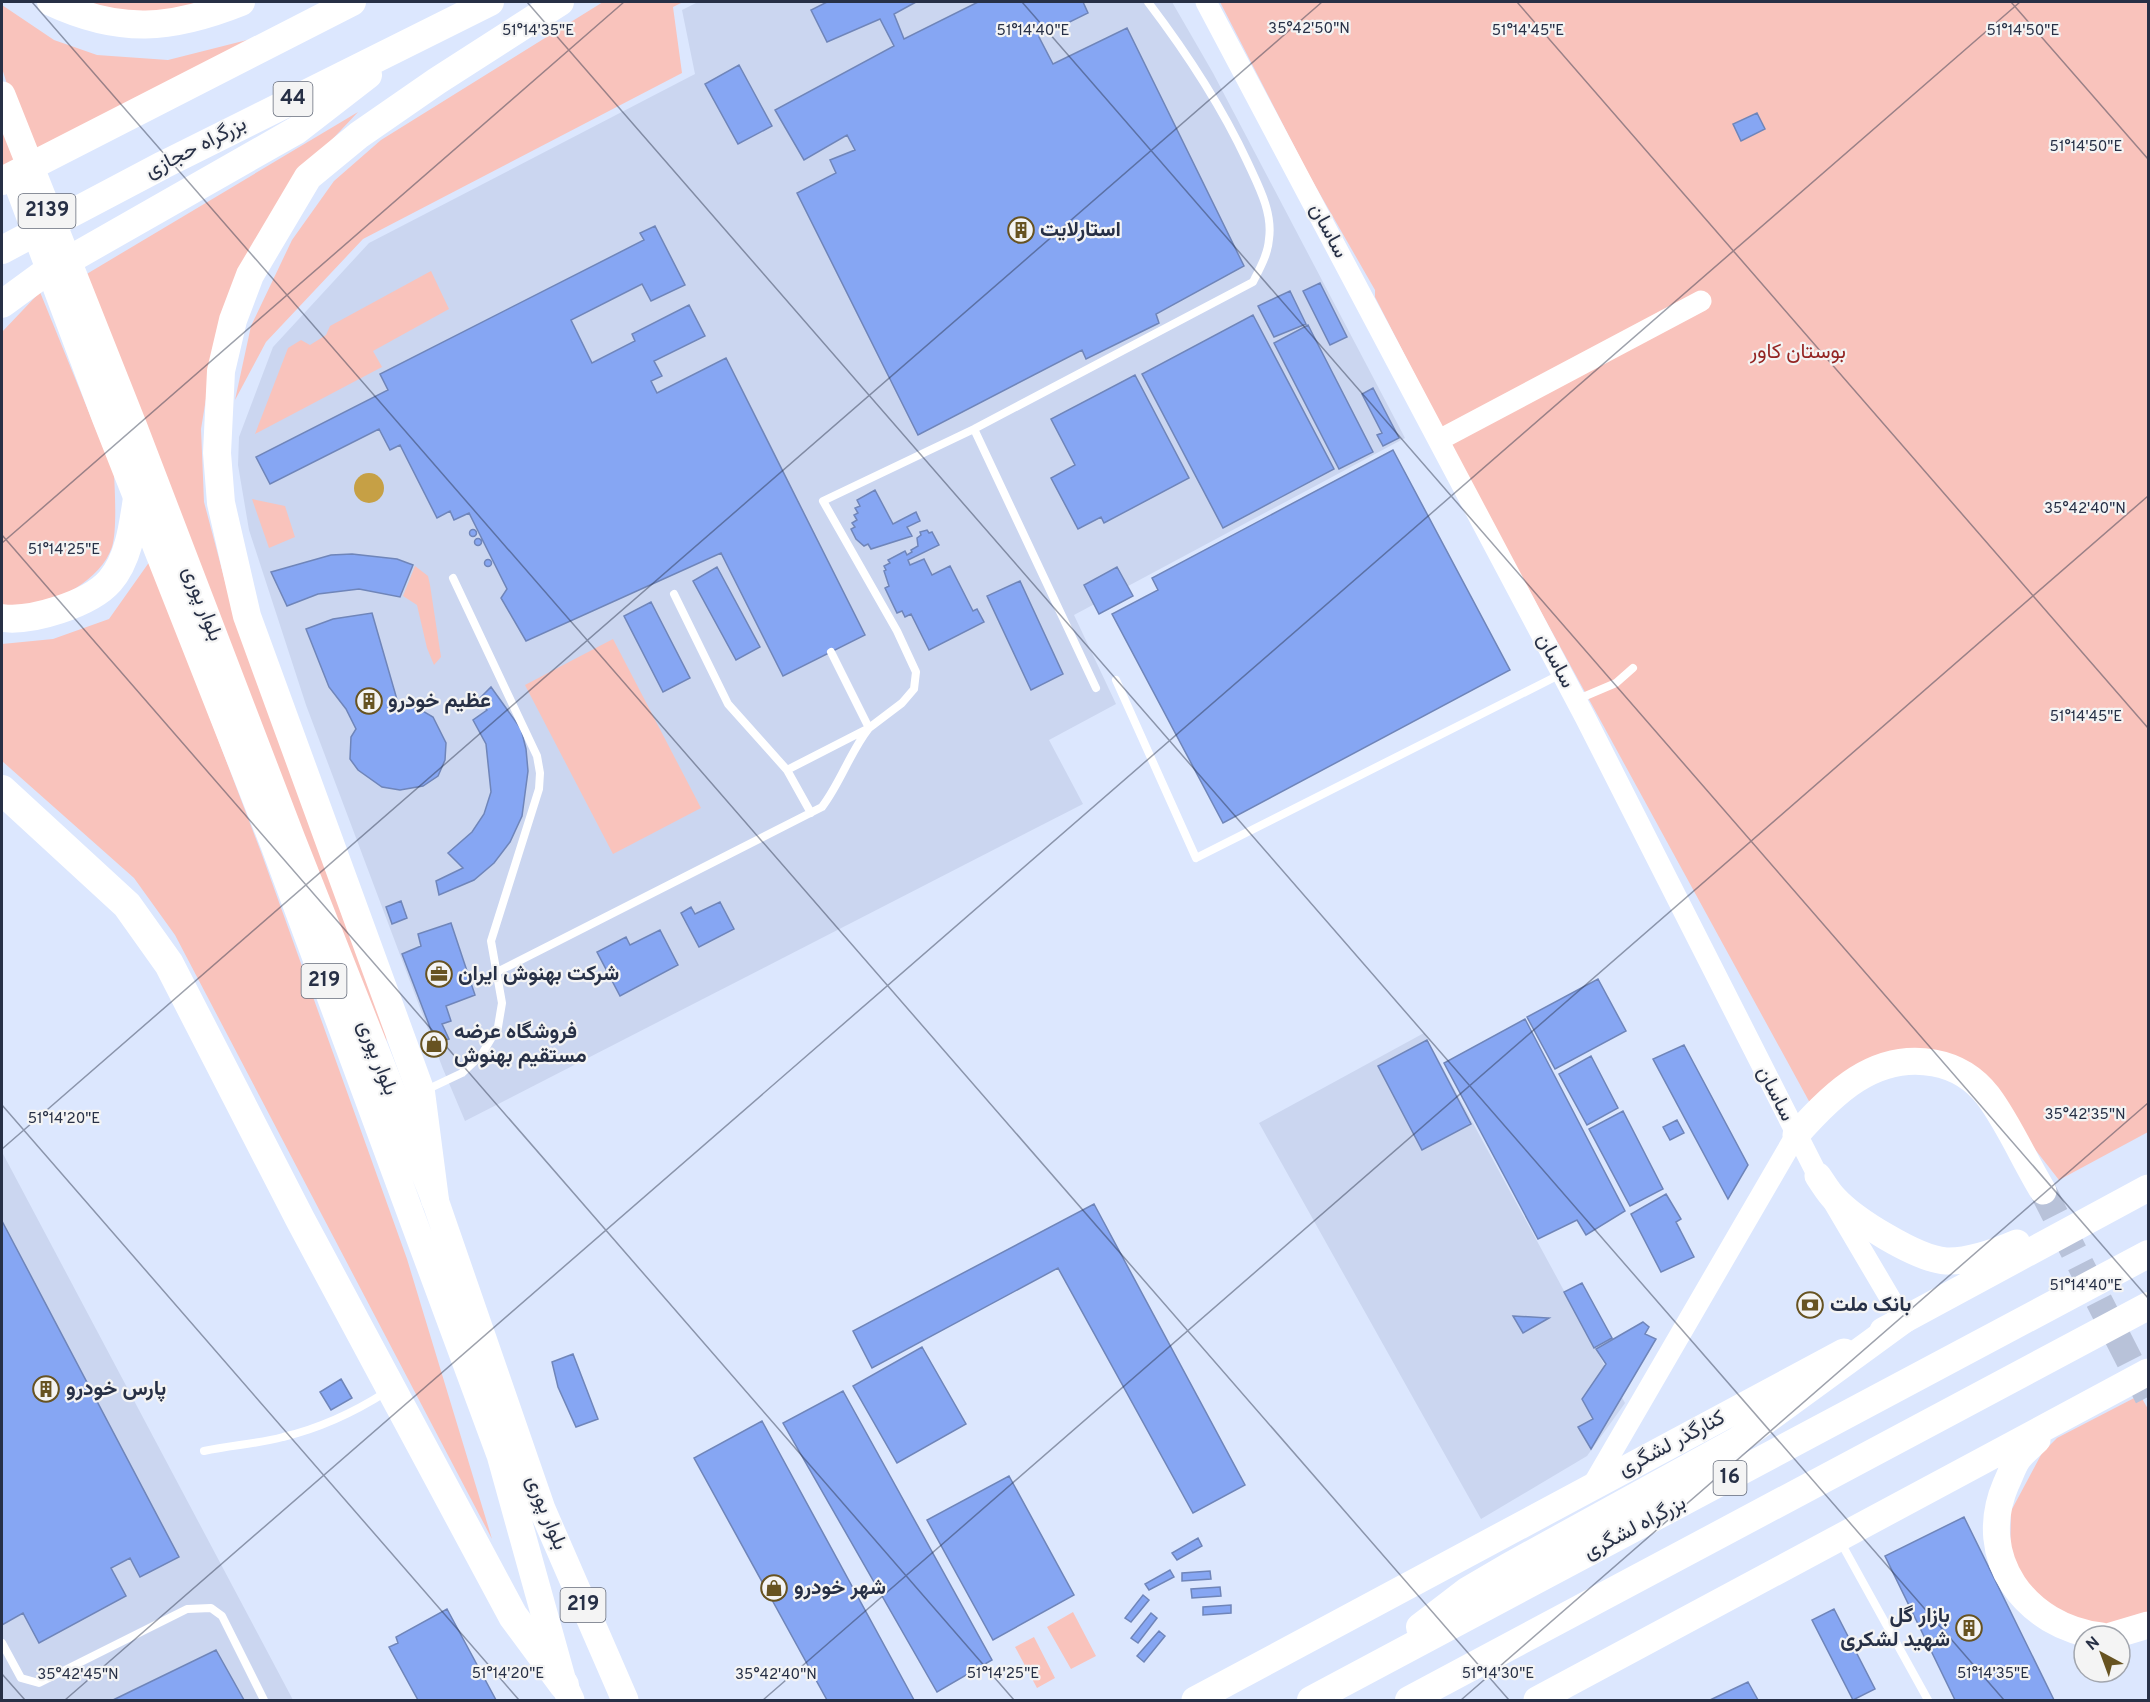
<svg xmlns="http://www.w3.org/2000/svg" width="2150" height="1702" font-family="Overpass,Vazirmatn,sans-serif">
	<rect width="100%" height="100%" fill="#dce7fe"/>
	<path fill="#cbd6f0" d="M698 2H1172L1213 73 1405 438 1074 615 1116 704 1049 740 1083 804 465 1121 443 1069 306 705 249 530 238 465 239 437 273 347 369 243 695 74 682 10Z
		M1424 1033 1625 1403 1587 1456 1481 1519 1259 1123Z
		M2 1152 293 1700H2Z"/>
	<path fill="#f9c3bc" d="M77 2H201L178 13 106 12Z
		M603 2H683L673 7 682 73 363 239 266 342 235 400 251 326 292 240 334 181 381 140Z
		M1220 2H2148V1132L2059 1180 1997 1101 1936 1055 1810 1103 1471 484 1375 297V290L1309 175Z
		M2 5 54 40 97 55 168 60 251 39 2 168V132L19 123 2 68Z
		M358 112 293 181 214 350 201 429 204 502 234 615 387 1032 385 1057 80 278Z
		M431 271 449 309 373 351 382 367 255 434 288 348 301 340 310 345 326 335 330 326Z
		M40 292 114 474C115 492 117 531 112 547 101 580 56 603 24 608 17 610 9 607 2 607V332Z
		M252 499 285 506 295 537 269 548Z
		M150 561 261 852 407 1259 492 1539 175 935 134 878 2 761V644L53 639 109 619Z
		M415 566 428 576 430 585 441 657 434 665 427 648 417 605 403 596Z
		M613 639 701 808 613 854 525 685Z
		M2140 1395 2148 1409V1618L2125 1627 2058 1620 2010 1565 2011 1511 2042 1453 2057 1438Z
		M1073 1612 1096 1656 1071 1669 1047 1627Z
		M1034 1637 1055 1678 1037 1688 1015 1647Z"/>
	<path fill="#c6a045" d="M354 488a15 15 0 1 1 30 0a15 15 0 1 1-30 0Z"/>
	<path fill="#86a6f3" stroke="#6f85b9" stroke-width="1.5" d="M827 2H916L894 14 904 39 978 2H1083L1088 13 1039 37 1053 64 1127 28 1244 266 1156 314 1159 323 1086 359 1082 350 918 435 797 193 836 173 830 160 855 150 847 135 804 160 775 110 894 46 880 19 827 42 811 10Z
		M739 65 772 126 738 144 705 84Z
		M1757 113 1765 129 1741 141 1733 124Z
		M655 226 685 285 651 301 642 284 571 320 592 363 635 341 632 334 689 305 705 336 654 361 662 376 651 381 657 393 726 358 865 635 783 676 721 553 526 641 501 598 507 589 469 513 454 520 450 511 437 518 400 445 390 450 379 429 270 484 256 457 388 390 380 374 644 240 640 233Z
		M1320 283 1347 337 1330 345 1303 291Z
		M1290 291 1306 324 1274 337 1258 306Z
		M1253 315 1334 469 1223 528 1142 374Z
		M1308 325 1373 452 1339 469 1274 343Z
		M1135 375 1189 478 1104 523 1101 517 1078 529 1051 478 1075 465 1051 419Z
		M1373 388 1399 438 1383 446 1377 435 1382 433 1362 394Z
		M1393 450 1510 670 1223 823 1112 614 1158 590 1152 578Z
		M875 490 893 524 916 512 920 521 907 527 912 536 871 549 868 544 864 546 856 539 851 529 855 527 852 523 857 520 854 515 858 513 855 508 860 506 857 500Z
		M469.5 533a3.5 3.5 0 1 1 7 0a3.5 3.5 0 1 1-7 0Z
		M927 530 929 533 932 532 939 545 908 560 910 565 924 559 932 575 950 566 973 611 977 609 984 622 929 650 911 614 905 617 902 611 897 613 885 588 889 586 884 571 886 570 884 566 890 563 888 560 905 551 907 555 912 552 911 550 918 546 917 538 921 535 920 532Z
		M474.5 542a3.5 3.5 0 1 1 7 0a3.5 3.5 0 1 1-7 0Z
		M352 554 397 559 413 565 400 597 359 589 318 594 287 606 271 572 331 555Z
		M484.5 563a3.5 3.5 0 1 1 7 0a3.5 3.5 0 1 1-7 0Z
		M717 567 760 647 736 660 693 581Z
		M1117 567 1133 596 1099 614 1084 585Z
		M1020 581 1063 674 1031 690 987 596Z
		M651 602 690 678 663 692 624 616Z
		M372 613 400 710 416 707 433 717 446 743 445 760 438 776 423 786 400 790 382 787 358 770 350 759 351 737 356 729 346 709 329 687 306 629 333 619Z
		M491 687 521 729 526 749 528 771 522 816 510 842 494 863 474 880 439 895 436 881 463 868 448 853 472 832 484 814 491 792 486 744 473 720 487 710 479 699Z
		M401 901 407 918 392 924 386 907Z
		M720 902 734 929 699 947 681 913 691 907 695 914Z
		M451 923 475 995 446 1006 451 1021 442 1024 449 1039 436 1043 402 954 421 946 418 934Z
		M660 930 678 965 620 996 597 952 626 937 630 945Z
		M1598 979 1626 1031 1555 1069 1527 1017Z
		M1525 1019 1625 1211 1586 1235 1577 1220 1538 1239 1444 1063Z
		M1427 1040 1471 1124 1422 1150 1378 1066Z
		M1684 1045 1748 1165 1728 1199 1653 1059Z
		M1591 1056 1618 1108 1587 1125 1559 1074Z
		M1623 1111 1663 1189 1630 1206 1589 1129Z
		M1677 1120 1684 1133 1670 1140 1663 1127Z
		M1666 1194 1681 1219 1676 1222 1694 1257 1661 1272 1631 1214Z
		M1094 1204 1245 1485 1193 1513 1058 1268 872 1368 853 1331Z
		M2 1221 179 1557 140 1577 130 1558 111 1568 126 1596 39 1643 23 1613 2 1625Z
		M1582 1283 1612 1338 1594 1348 1564 1292Z
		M1513 1316 1549 1318 1523 1333Z
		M1643 1322 1649 1327 1645 1334 1656 1339 1591 1449 1578 1427 1593 1419 1582 1399 1606 1364 1596 1349Z
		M922 1347 966 1424 897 1463 853 1386Z
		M573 1354 598 1419 576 1427 558 1387 552 1362Z
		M341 1379 352 1398 331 1410 320 1392Z
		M843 1391 992 1660 937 1692 783 1423Z
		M762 1421 914 1700H827L694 1458Z
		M1009 1476 1074 1595 993 1640 927 1520Z
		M1964 1517 2054 1700H1955L1885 1556Z
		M1198 1538 1202 1546 1177 1560 1172 1553Z
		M1170 1570 1174 1577 1149 1590 1145 1584Z
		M1210 1571 1211 1579 1182 1581V1573Z
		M1220 1587 1221 1596 1192 1598 1191 1589Z
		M1143 1595 1149 1600 1131 1622 1125 1618Z
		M1231 1605V1613L1203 1615V1607Z
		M447 1609 496 1700H418L389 1647 398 1643 396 1637Z
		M1834 1609 1875 1689 1853 1700 1812 1620Z
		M1151 1613 1157 1618 1138 1643 1131 1638Z
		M1159 1631 1165 1636 1144 1662 1137 1656Z
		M216 1650 244 1700H113Z
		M1748 1682 1758 1700H1710Z"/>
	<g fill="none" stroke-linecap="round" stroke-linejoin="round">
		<path stroke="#b8c2d9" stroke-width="27" stroke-dasharray="27 14" stroke-linecap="butt" d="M2043 1191 2148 1397"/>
		<path stroke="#fff" stroke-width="8" d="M974 429 1096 688
			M674 594 728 704 787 770 811 813
			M1116 680 1196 858 1561 674
			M1576 700 1616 683 1633 668
			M787 770 869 728 902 703 914 689 916 672 897 631 823 501 974 429 1253 282C1260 268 1268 254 1269 239 1273 212 1258 185 1247 161 1220 103 1186 52 1148 2
			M495 973 822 807C841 782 850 752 869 728L831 652
			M424 1091 462 1073 482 1054 498 1027 502 1003 491 941 539 789 540 773 537 756 453 578
			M204 1451C231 1445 258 1444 283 1437 321 1428 353 1413 386 1392
			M1840 1541 1928 1700
			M2 1643 21 1678 39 1683 187 1609 211 1608 222 1616 264 1700"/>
		<path stroke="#fff" stroke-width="21" d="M1206 2 1585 717 1818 1176 1903 1320
			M1439 440 1701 301
			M1591 1488 1796 1135"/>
		<path stroke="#fff" stroke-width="27" d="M2 95 134 427 292 839 435 1200 542 1509 625 1700
			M14 175 105 417 274 845 500 1455 564 1685 571 1700
			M1796 1135C1833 1093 1875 1052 1934 1063 1956 1067 1974 1078 1988 1096 2009 1124 2024 1160 2043 1191
			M1818 1176C1823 1183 1828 1192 1834 1198 1854 1220 1917 1259 1946 1261 1970 1262 1996 1252 2017 1243
			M1883 1331 2148 1188
			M2037 1440C2031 1446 2023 1452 2018 1459 2013 1466 2010 1476 2006 1484 1974 1558 2026 1627 2101 1636
			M2111 1636 2148 1625
			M1195 1700 1844 1352
			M1537 1700 2148 1372"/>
		<path stroke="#fff" stroke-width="28" d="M51 2C120 34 171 30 241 2
			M2 181 352 2
			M2 250 163 165 490 2
			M2 304 39 277 297 130 368 75
			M2 618C31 622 90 604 110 581 129 559 133 525 137 498
			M435 1200 421 1092 247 616 221 503 217 453 221 371 233 320 250 275 308 177 359 135 437 81 560 2
			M1420 1627 1467 1591 1508 1567 1737 1441 1903 1320
			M1311 1700 2148 1254
			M1409 1700 2148 1306"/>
		<path stroke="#fff" stroke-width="30" d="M2 790 127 905 169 964 300 1219 513 1616 564 1685"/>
	</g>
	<path fill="none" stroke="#273046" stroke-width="1.5" stroke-opacity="0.45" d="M32 2 1509 1700M527 2 2004 1700M1022 2 2148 1298M1517 2 2148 728M2011 2 2148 159M2 535 1014 1700M2 543 624 2M2 1105 519 1700M2 1149 1322 2M2 1674 25 1700M65 1700 2020 2M763 1700 2148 496M1461 1700 2148 1103"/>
	<defs>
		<g id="building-ring" transform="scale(1.35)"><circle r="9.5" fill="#f4f4f4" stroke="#675321" stroke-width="1.5"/><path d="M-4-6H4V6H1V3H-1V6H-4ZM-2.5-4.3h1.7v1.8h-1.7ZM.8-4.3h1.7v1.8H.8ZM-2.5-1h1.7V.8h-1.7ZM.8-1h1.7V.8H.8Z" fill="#675321"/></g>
		<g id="office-ring" transform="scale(1.35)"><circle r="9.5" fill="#f4f4f4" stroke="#675321" stroke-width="1.5"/><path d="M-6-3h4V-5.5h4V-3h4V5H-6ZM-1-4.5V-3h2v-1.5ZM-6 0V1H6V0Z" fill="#675321"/></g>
		<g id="shop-ring" transform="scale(1.35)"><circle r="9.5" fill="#f4f4f4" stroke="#675321" stroke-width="1.5"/><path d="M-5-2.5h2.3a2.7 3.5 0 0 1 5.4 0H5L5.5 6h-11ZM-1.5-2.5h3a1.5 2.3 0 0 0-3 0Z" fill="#675321"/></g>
		<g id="bank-ring" transform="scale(1.35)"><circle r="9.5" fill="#f4f4f4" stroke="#675321" stroke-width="1.5"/><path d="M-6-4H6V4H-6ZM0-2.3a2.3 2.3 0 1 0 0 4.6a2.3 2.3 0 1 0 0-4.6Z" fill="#675321"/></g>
	</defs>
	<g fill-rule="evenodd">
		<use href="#building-ring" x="1021" y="230"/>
		<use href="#building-ring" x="369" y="701"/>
		<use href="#office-ring" x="439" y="974"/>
		<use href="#shop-ring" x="434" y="1044"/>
		<use href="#bank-ring" x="1810" y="1305"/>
		<use href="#building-ring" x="46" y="1389"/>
		<use href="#shop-ring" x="774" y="1588"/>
		<use href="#building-ring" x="1969" y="1628"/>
	</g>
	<g text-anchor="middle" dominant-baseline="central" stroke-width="4.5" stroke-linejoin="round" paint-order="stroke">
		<g fill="#f4f4f4" stroke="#646b7a" stroke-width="1.5">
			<rect x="273.5" y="82" width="39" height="34" rx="4.5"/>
			<rect x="18.5" y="194" width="57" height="34" rx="4.5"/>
			<rect x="301.5" y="964" width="45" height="34" rx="4.5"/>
			<rect x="1713.5" y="1461" width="33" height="34" rx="4.5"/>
			<rect x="560.5" y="1588" width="45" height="34" rx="4.5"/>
		</g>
		<g font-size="20" font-weight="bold" fill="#273046">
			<text x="293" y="99">44</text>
			<text x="47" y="211">2139</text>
			<text x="324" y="981">219</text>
			<text x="1730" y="1478">16</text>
			<text x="583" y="1605">219</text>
		</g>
		<g font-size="21" fill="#273046" stroke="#f4f4f4">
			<text transform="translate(196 148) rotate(-27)">بزرگراه حجازی</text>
			<text transform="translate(1328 231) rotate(62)">ساسان</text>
			<text transform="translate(202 604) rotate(69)">بلوار پوری</text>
			<text transform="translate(1555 661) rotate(62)">ساسان</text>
			<text transform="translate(377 1058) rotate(69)">بلوار پوری</text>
			<text transform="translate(1775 1094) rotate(63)">ساسان</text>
			<text transform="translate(1672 1444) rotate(-28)">کنارگذر لشگری</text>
			<text transform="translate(546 1513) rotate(68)">بلوار پوری</text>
			<text transform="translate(1635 1528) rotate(-28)">بزرگراه لشگری</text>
		</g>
		<g font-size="21" font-weight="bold" fill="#273046" stroke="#f4f4f4" text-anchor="start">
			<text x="1040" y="230">استارلایت</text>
			<text x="388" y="701">عظیم خودرو</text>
			<text x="458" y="974">شرکت بهنوش ایران</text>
			<text x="454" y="1032">فروشگاه عرضه<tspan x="454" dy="24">مستقیم بهنوش</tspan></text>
			<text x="1830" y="1305">بانک ملت</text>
			<text x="66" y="1389">پارس خودرو</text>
			<text x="794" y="1588">شهر خودرو</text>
			<text x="1950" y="1616" text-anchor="end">بازار گل<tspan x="1950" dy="24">شهید لشکری</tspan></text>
		</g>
		<g font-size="21" fill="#942523" stroke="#f4f4f4">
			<text x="1798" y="352">بوستان کاور</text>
		</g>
	</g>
	<g font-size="15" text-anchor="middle" fill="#273046" stroke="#f4f4f4" stroke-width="4.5" stroke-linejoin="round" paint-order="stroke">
		<text x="1309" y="33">35°42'50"N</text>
		<text x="2023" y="35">51°14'50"E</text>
		<text x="538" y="35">51°14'35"E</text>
		<text x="1033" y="35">51°14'40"E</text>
		<text x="1528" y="35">51°14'45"E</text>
		<text x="2086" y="151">51°14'50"E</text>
		<text x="2085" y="513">35°42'40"N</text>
		<text x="64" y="554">51°14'25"E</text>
		<text x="2086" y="721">51°14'45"E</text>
		<text x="2085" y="1119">35°42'35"N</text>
		<text x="64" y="1123">51°14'20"E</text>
		<text x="2086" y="1290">51°14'40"E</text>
		<text x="508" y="1678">51°14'20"E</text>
		<text x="1003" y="1678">51°14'25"E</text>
		<text x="1498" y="1678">51°14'30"E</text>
		<text x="1993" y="1678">51°14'35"E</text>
		<text x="78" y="1679">35°42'45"N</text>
		<text x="776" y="1679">35°42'40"N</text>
	</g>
	<rect width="2150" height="1702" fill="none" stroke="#273046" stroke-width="6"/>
	<g transform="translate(2102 1654) rotate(319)"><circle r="28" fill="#f4f4f4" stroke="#a2a6ae" stroke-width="1.5"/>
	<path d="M0-4.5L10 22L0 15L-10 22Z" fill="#675321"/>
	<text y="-9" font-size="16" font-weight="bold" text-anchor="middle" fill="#273046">N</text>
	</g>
</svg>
